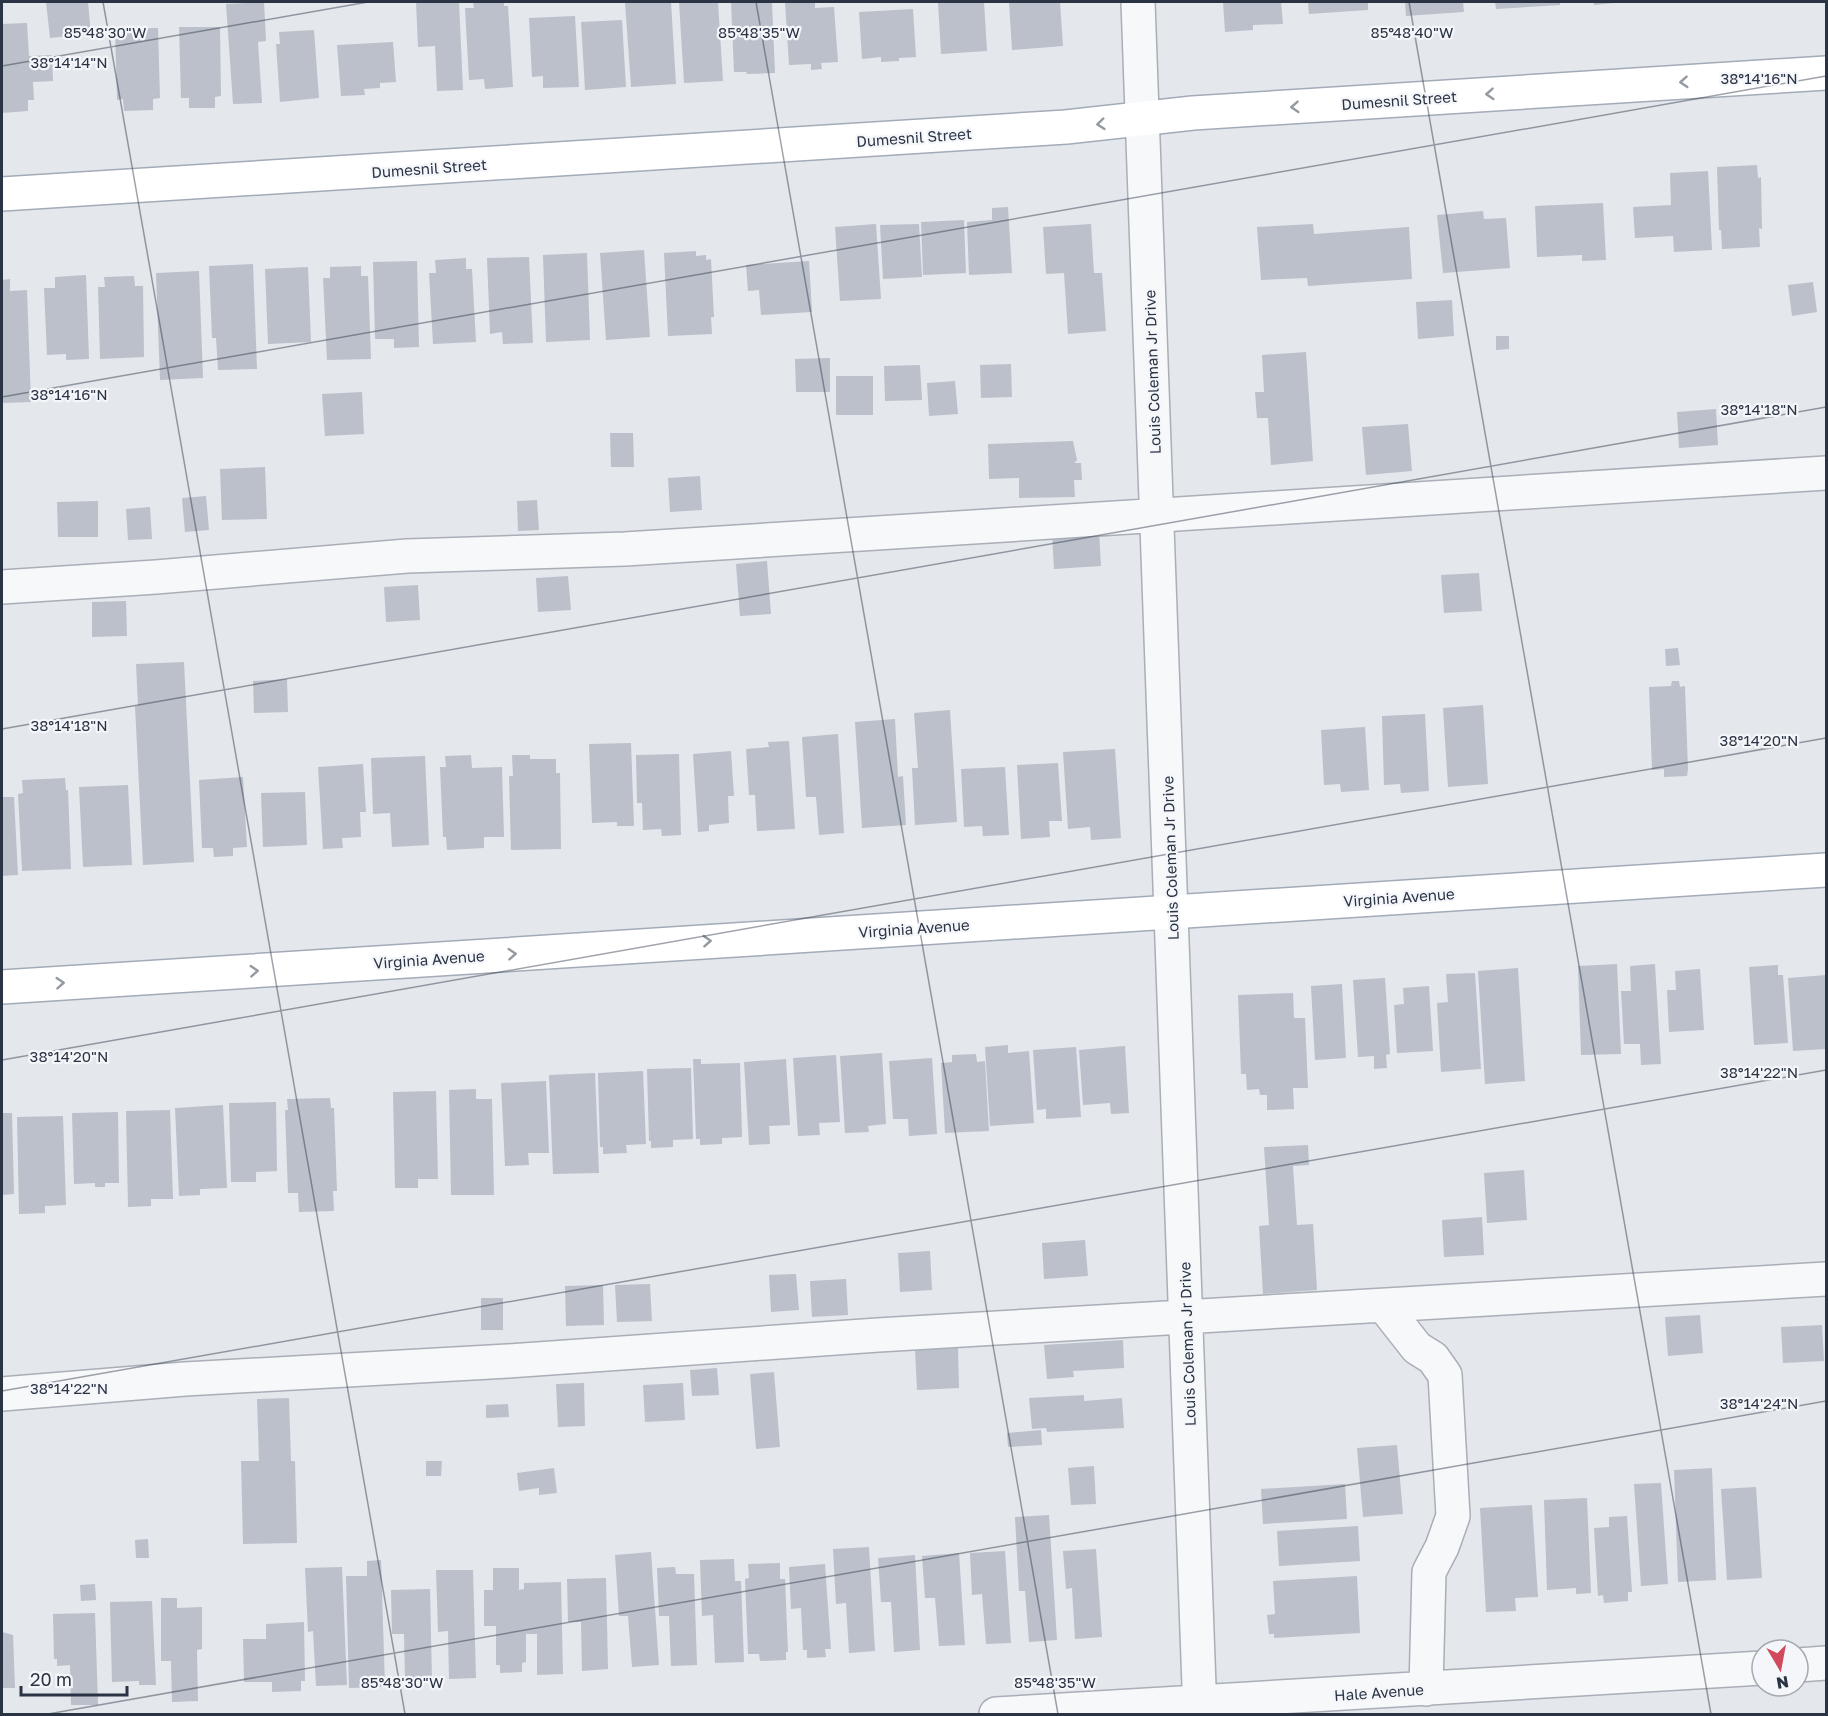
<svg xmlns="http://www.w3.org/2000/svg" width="1828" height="1716" font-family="'Golos Text',sans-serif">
	<rect width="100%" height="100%" fill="#e4e7ec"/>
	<path fill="#bbc0ca" d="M46 2H88L91 34 50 38Z
		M264 2 266 41 258 42 262 103 233 104 226 4Z
		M416 2H459L463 90 437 91 435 46 418 47Z
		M473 2H504V6H508L513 87 485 89 484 79 469 80 465 8H474Z
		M625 2H671L676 84 631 87Z
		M679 2H718L723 81 684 83Z
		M731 2H772L775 73 746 74 747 72H734Z
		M785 2H815V8L834 7 838 62 821 63 822 69 811 70V64L789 65Z
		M938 2H984L987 51 941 54Z
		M1009 2H1060L1063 46 1012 50Z
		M1223 2H1281L1283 24 1253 25V30L1225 32Z
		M1308 2H1368V10L1309 14Z
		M1405 2H1463L1464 12 1406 16Z
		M1495 2H1560V5L1496 9Z
		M1594 2H1614V3L1594 5Z
		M913 9 916 57 899 58V61L881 62V57L862 59 859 12Z
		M575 16 579 87 543 88V76L532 77 529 18Z
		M622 20 626 87 585 90 581 22Z
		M27 23 29 56 52 55 53 81 33 82 34 100H28V111L2 113V24Z
		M179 27H220L221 96 215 97V108H189V98H181Z
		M158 28 160 98 153 99V110L124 111 123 99 117 100 115 29Z
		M314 30 319 98 280 102 276 44H280L279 32Z
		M393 42 396 82 380 83V88L364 89 365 95 341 96 337 45Z
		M1757 165 1758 178 1761 177 1762 229 1759 228 1760 247 1722 249 1721 230H1719L1717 167Z
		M1708 171 1712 250 1674 252 1673 236 1635 238 1633 207 1671 205 1670 173Z
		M1603 203 1606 260 1582 261V255L1537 257 1535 206Z
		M1008 207 1012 273 969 275 967 222 992 220V208Z
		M1483 211 1484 219 1506 218 1510 268 1443 273 1437 215Z
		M964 220 966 273 923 275 921 222Z
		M876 224 881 299 840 301 835 227Z
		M919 224 922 277 883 279 880 225Z
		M1091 224 1094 273H1102L1106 331 1068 334 1064 273 1046 274 1043 227Z
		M1313 224 1314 234 1409 227 1412 279 1308 286 1307 278 1261 280 1257 227Z
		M644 250 650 337 606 340 600 253Z
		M696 251V256L706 255V260L711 259 714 317H711L712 334 668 336 664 253Z
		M587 253 590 340 546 342 543 255Z
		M529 257 533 343 503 344 502 332 490 334 487 258Z
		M466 258V269H472L476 342 433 344 429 273H436L435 260Z
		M417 261 419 347 394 348V339H375L373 262Z
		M809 261 812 312 761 315 759 290 748 291 746 265Z
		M253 264 257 369 218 370 216 338H212L209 266Z
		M361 266V276H368L371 359 327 360 323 278H330V267Z
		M308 267 311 342 268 344 265 269Z
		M199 271 203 378 160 380 156 273Z
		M86 275 89 359 66 360V354L47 355 44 288H55V277Z
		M134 276 135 286H143L144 357 100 359 98 287H105L104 277Z
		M10 279V291L27 290 31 402 2 403V280Z
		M1813 282 1817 312 1792 316 1788 285Z
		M1452 300 1454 336 1418 339 1416 302Z
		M1496 336H1509V349L1496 350Z
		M1306 352 1313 461 1271 465 1268 418H1257L1255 392H1264L1262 355Z
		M830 358V392H796L795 359Z
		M1011 364 1012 397 981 398 980 365Z
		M920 365 922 400 885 401 884 366Z
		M836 376H873V415H836Z
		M955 381 958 414 929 416 927 383Z
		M362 392 364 434 325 436 322 394Z
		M1716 409 1718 445 1679 448 1677 412Z
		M1408 424 1412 471 1366 475 1362 427Z
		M610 433H633L634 467H611Z
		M1073 441 1077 460 1074 463H1081L1082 480H1074L1075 497 1019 498V478L989 479 988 444Z
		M265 467 267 519 222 520 220 469Z
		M700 476 702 510 670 512 668 478Z
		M206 496 209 530 185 532 182 498Z
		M537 500 539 530 518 531 517 501Z
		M98 501V537H58L57 502Z
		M150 507 152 539 128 540 126 509Z
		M1099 531 1101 566 1054 569 1052 534Z
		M767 561 771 614 740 616 736 564Z
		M1479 573 1482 611 1444 613 1441 575Z
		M568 576 571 610 538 612 536 578Z
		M418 585 420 620 386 622 384 587Z
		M126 601 127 636 92 637V602Z
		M1678 648 1680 665 1666 666 1665 649Z
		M184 662 194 862 143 865 135 706H138L136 664Z
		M287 679 288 712 254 713 253 681Z
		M1672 681H1679L1680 687 1685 686 1688 769 1687 776 1664 777V769L1652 770 1649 687 1671 686Z
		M1483 705 1488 784 1448 787 1443 708Z
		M950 710 957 822 915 825 912 768H918L914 713Z
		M1425 714 1429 791 1401 793 1400 784 1384 785 1382 716Z
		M895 719 898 777 903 776 906 825 862 828 855 722Z
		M1365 727 1369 790 1341 792 1340 784 1324 785 1321 730Z
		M838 734 844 833 819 835 816 797H806L802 737Z
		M789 741 795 829 757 831 755 795H749L746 749 769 747 768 742Z
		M631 743 634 826H617V822L592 823 589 744Z
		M1115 749 1121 838 1091 840 1090 827 1068 829 1063 752Z
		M731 751 734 796H728L729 823 709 825V831L698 832 693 754Z
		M679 754 681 835 662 836 661 829 643 830 642 803H637L636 755Z
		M471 755 472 768 502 767 504 837H484V848L447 850 446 837H443L440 767H446L445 756Z
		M512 755H530V759H556V773H560L561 849 511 850 509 776H513Z
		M425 756 429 845 392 847 390 813 373 814 371 758Z
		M1058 763 1062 821H1049L1050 837 1021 839 1017 765Z
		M363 764 366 812H360L361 837 342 838 343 848 323 849 318 767Z
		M1005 767 1009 835 983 836 982 826 964 827 961 769Z
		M243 777 247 847 233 848V856L214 857 213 848H202L199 780Z
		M65 778 66 790H68L71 869 22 871 18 794 23 793 22 780Z
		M128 785 132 865 83 867 79 787Z
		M305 792 307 845 263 847 261 793Z
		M2 797H14L18 875 2 876Z
		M1617 964 1621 1054 1581 1055 1578 966Z
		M1655 964 1661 1064 1641 1065 1640 1044H1624L1621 991H1631L1630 966Z
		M1778 965V975H1783L1788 1043 1754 1045 1749 967Z
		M1518 968 1525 1081 1485 1084 1478 971Z
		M1700 969 1704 1030 1669 1032 1667 990H1676L1675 971Z
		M1475 973 1481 1069 1441 1072 1437 1003 1448 1002 1446 974Z
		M1826 975V1049L1793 1051 1788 978Z
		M1385 978 1390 1054 1386 1055 1387 1068 1374 1069V1056L1358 1057 1353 980Z
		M1342 984 1346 1058 1315 1060 1311 986Z
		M1429 986 1433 1051 1397 1053 1394 1005 1404 1004 1403 988Z
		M1293 993 1294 1018H1305L1308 1088H1293L1294 1109 1267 1110V1095H1260L1259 1089 1247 1090 1246 1074H1241L1238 995Z
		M1008 1045V1053L1029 1051 1034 1123 990 1126 985 1047Z
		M1125 1046 1129 1113 1111 1114 1110 1103 1083 1105 1079 1050Z
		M1076 1047 1081 1117 1046 1119V1109L1037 1110 1033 1050Z
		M882 1053 886 1124 868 1126 869 1132 845 1133 840 1056Z
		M976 1054 977 1062 985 1061 989 1131 945 1133 941 1063 952 1062V1055Z
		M836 1055 840 1122 819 1123 820 1135 798 1136 793 1058Z
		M932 1058 937 1134 909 1136 908 1119H893L889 1061Z
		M693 1059H701V1064L740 1063 742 1137 722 1138V1144L700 1145V1139H696Z
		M786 1059 790 1125 769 1126 770 1144 749 1145 744 1062Z
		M691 1068 693 1139 673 1140V1147L651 1148V1141H649L647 1069Z
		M643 1071 646 1144 626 1145 627 1153 603 1154V1147H600L598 1073Z
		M595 1073 599 1173 553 1174 549 1075Z
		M546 1081 549 1153H528L529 1165 505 1166 501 1083Z
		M476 1089V1099H492L494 1195H451L449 1090Z
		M436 1091 438 1179H418V1188H395L393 1092Z
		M330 1098 331 1108H334L337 1191H333L334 1211 299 1212 298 1193H288L285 1110H288L287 1099Z
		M276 1102 277 1171 256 1172V1182H231L229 1103Z
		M223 1105 227 1188 200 1189V1195L179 1196 175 1108Z
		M170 1110 173 1199H151V1206L128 1207 126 1111Z
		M118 1112 119 1183H105V1187H95V1183L74 1184 72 1113Z
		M2 1113H12L14 1194 2 1195Z
		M63 1116 66 1205 45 1206V1213L19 1214 17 1117Z
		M1308 1145 1309 1165 1293 1166 1297 1225 1313 1224 1317 1290 1263 1294 1259 1226 1269 1225 1264 1147Z
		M1524 1170 1527 1220 1487 1223 1484 1173Z
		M1482 1217 1484 1255 1444 1257 1442 1220Z
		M1085 1240 1088 1276 1044 1279 1042 1243Z
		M930 1251 932 1290 900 1292 898 1253Z
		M796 1274 799 1310 771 1312 769 1275Z
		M846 1279 848 1315 812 1317 810 1281Z
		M650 1284 652 1321 617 1322 615 1285Z
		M603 1285 604 1325 566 1326 565 1286Z
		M481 1298H503V1330H481Z
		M1700 1315 1703 1353 1668 1356 1665 1317Z
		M1822 1325 1824 1361 1783 1363 1781 1327Z
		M1123 1340 1124 1368 1073 1371 1074 1377 1047 1379 1044 1345Z
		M958 1348 959 1388 917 1390 915 1349Z
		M717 1368 719 1395 692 1396 690 1370Z
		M774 1372 780 1447 756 1449 750 1374Z
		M584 1383 585 1426 558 1427 556 1384Z
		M683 1383 685 1420 645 1422 643 1385Z
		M1084 1395V1401L1122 1398 1124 1428 1047 1432 1046 1428 1032 1429 1029 1398Z
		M289 1398 291 1461H295L297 1543 243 1544 241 1461H259L257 1399Z
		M508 1404 509 1417 486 1418V1405Z
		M1041 1430 1042 1445 1008 1447 1007 1433Z
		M1397 1445 1403 1514 1363 1517 1357 1448Z
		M426 1461H442L441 1476H426Z
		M1094 1466 1096 1504 1071 1505 1068 1468Z
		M554 1468 557 1493 539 1495V1488L519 1491 517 1473Z
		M1712 1468 1716 1580 1678 1582 1674 1470Z
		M1661 1483 1668 1584 1641 1586 1634 1484Z
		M1345 1484 1347 1519 1263 1524 1261 1489Z
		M1756 1487 1762 1578 1727 1580 1721 1489Z
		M1587 1498 1591 1593 1576 1594V1588L1547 1590 1544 1500Z
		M1532 1505 1538 1597 1515 1598 1516 1611 1486 1612 1480 1508Z
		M1049 1515 1057 1640 1029 1642 1025 1591H1019L1015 1517Z
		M1627 1516 1632 1592H1628V1601L1604 1603 1603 1595 1598 1596 1594 1528 1609 1527V1517Z
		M1358 1526 1360 1561 1279 1566 1277 1531Z
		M148 1539 149 1558H136L135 1540Z
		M869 1547 875 1651 849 1653 846 1603 836 1604 833 1549Z
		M1096 1549 1102 1637 1075 1639 1072 1588 1066 1589 1063 1551Z
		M1005 1551 1011 1643 986 1644 982 1594 972 1595 970 1553Z
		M651 1552 659 1665 632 1667 628 1616H619L615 1555Z
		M959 1553 965 1645 939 1646 935 1598H925L922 1556Z
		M915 1555 920 1650 894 1652 891 1602H881L878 1558Z
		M734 1559 735 1581H741L744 1662 715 1663 713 1615 702 1616 700 1560Z
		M381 1560 385 1687 349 1688 346 1576H367V1561Z
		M780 1563V1579H785L788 1652H786V1660L760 1661 759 1654H748L745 1579 749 1578 748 1564Z
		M825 1564 831 1649H825L826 1657 807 1658V1650H803L801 1608 791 1609 789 1567Z
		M342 1567 347 1685 316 1686 313 1631 308 1632 305 1568Z
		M675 1567 676 1574H694L697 1665 671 1666 669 1616H659L657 1568Z
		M493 1568H519V1590L524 1589V1583L561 1582 563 1674 537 1675V1634H526V1662L522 1663V1672L500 1673V1665H496V1626H484V1590H493Z
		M436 1570H473L476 1678 449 1679 448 1631 438 1632Z
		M1357 1576 1360 1633 1274 1638V1634H1269L1267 1615 1275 1614 1273 1581Z
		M606 1578 608 1669 582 1671 581 1622H568L567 1579Z
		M95 1584 96 1600 81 1601 80 1585Z
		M430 1589 432 1681H405L404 1634H392L391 1590Z
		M161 1598H177V1608L202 1607V1649L197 1650 198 1701 172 1702 171 1661H161Z
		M152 1601 156 1685H139V1681L112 1682 110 1602Z
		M95 1613 98 1705H71L70 1665 57 1666V1659H54L53 1614Z
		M304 1622 305 1681H301V1691L272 1692V1682H244L243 1639H266V1624Z
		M2 1632 13 1635 15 1688H2Z"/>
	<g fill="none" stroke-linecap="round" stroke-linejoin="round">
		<g stroke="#a9aeb7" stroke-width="36">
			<path id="minor" d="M1138 2 1200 1714
				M2 587 156 577 407 556 625 549 1826 473
				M1384 1306 1417 1348 1433 1358 1445 1375 1453 1516 1442 1547 1429 1572 1426 1689
				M2 1394 185 1379 508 1361 878 1335 1826 1279
				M1798 1665 1826 1663
				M996 1714 1762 1668"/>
		</g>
		<g stroke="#a3abb8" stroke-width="36">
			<path id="major" d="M2 194 1066 127 1193 113 1826 73
				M2 987 1826 870"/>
		</g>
		<use href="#minor" stroke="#f7f8fa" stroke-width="33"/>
		<use href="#major" stroke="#fff" stroke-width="33"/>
	</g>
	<defs><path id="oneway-chevron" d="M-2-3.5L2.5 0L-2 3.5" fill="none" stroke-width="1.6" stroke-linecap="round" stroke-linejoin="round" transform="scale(1.5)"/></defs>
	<g stroke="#959aa2">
		<use href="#oneway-chevron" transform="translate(1684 82) rotate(176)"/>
		<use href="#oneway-chevron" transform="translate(1490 94) rotate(176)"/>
		<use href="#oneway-chevron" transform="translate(1295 107) rotate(176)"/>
		<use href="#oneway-chevron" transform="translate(1101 124) rotate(174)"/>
		<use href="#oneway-chevron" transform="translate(707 941) rotate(-4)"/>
		<use href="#oneway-chevron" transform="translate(512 954) rotate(-4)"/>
		<use href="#oneway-chevron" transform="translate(254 971) rotate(-4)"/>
		<use href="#oneway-chevron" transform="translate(60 983) rotate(-4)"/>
	</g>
	<path fill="none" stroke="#2b3445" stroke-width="1.5" stroke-opacity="0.45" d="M103 2 405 1714M756 2 1058 1714M1409 2 1711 1714M2 66 368 2M2 397 1826 76M2 729 1826 407M2 1060 1826 738M2 1391 1826 1070M48 1714 1826 1401"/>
	<g text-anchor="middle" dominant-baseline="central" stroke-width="4.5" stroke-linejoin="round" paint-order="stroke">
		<g font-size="15" fill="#2b3445" stroke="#f4f6f9">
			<text transform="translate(1399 100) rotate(-4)">Dumesnil Street</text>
			<text transform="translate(914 137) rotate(-4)">Dumesnil Street</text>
			<text transform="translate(429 168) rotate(-4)">Dumesnil Street</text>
			<text transform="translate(1152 372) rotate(-92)">Louis Coleman Jr Drive</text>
			<text transform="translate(1170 858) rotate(-92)">Louis Coleman Jr Drive</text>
			<text transform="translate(1399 897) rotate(-4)">Virginia Avenue</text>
			<text transform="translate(914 928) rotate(-4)">Virginia Avenue</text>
			<text transform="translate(429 959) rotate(-4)">Virginia Avenue</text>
			<text transform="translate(1187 1344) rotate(-92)">Louis Coleman Jr Drive</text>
			<text transform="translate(1379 1692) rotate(-4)">Hale Avenue</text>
		</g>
	</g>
	<g font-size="15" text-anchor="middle" fill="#2b3445" stroke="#f4f6f9" stroke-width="4.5" stroke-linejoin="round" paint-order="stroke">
		<text x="105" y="38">85°48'30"W</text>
		<text x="759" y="38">85°48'35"W</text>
		<text x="1412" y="38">85°48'40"W</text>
		<text x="69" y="68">38°14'14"N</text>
		<text x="1759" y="84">38°14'16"N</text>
		<text x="69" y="400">38°14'16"N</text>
		<text x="1759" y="415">38°14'18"N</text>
		<text x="69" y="731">38°14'18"N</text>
		<text x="1759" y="746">38°14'20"N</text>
		<text x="69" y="1062">38°14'20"N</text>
		<text x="1759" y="1078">38°14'22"N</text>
		<text x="69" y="1394">38°14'22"N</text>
		<text x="1759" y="1409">38°14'24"N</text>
		<text x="402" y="1688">85°48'30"W</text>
		<text x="1055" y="1688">85°48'35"W</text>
	</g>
	<rect width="1828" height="1716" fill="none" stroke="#2b3445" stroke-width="6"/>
	<g transform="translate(1780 1668) rotate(170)"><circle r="28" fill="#f4f6f9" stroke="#a4a8b1" stroke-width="1.5"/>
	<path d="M0-4.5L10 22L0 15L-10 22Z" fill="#d1495b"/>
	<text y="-9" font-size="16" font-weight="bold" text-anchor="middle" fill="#2b3445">N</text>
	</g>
	<path d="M21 1686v9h106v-9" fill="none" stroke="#2b3445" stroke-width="3"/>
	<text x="30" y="1686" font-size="18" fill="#2b3445" stroke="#f4f6f9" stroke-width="4.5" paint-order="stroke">20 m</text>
</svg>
